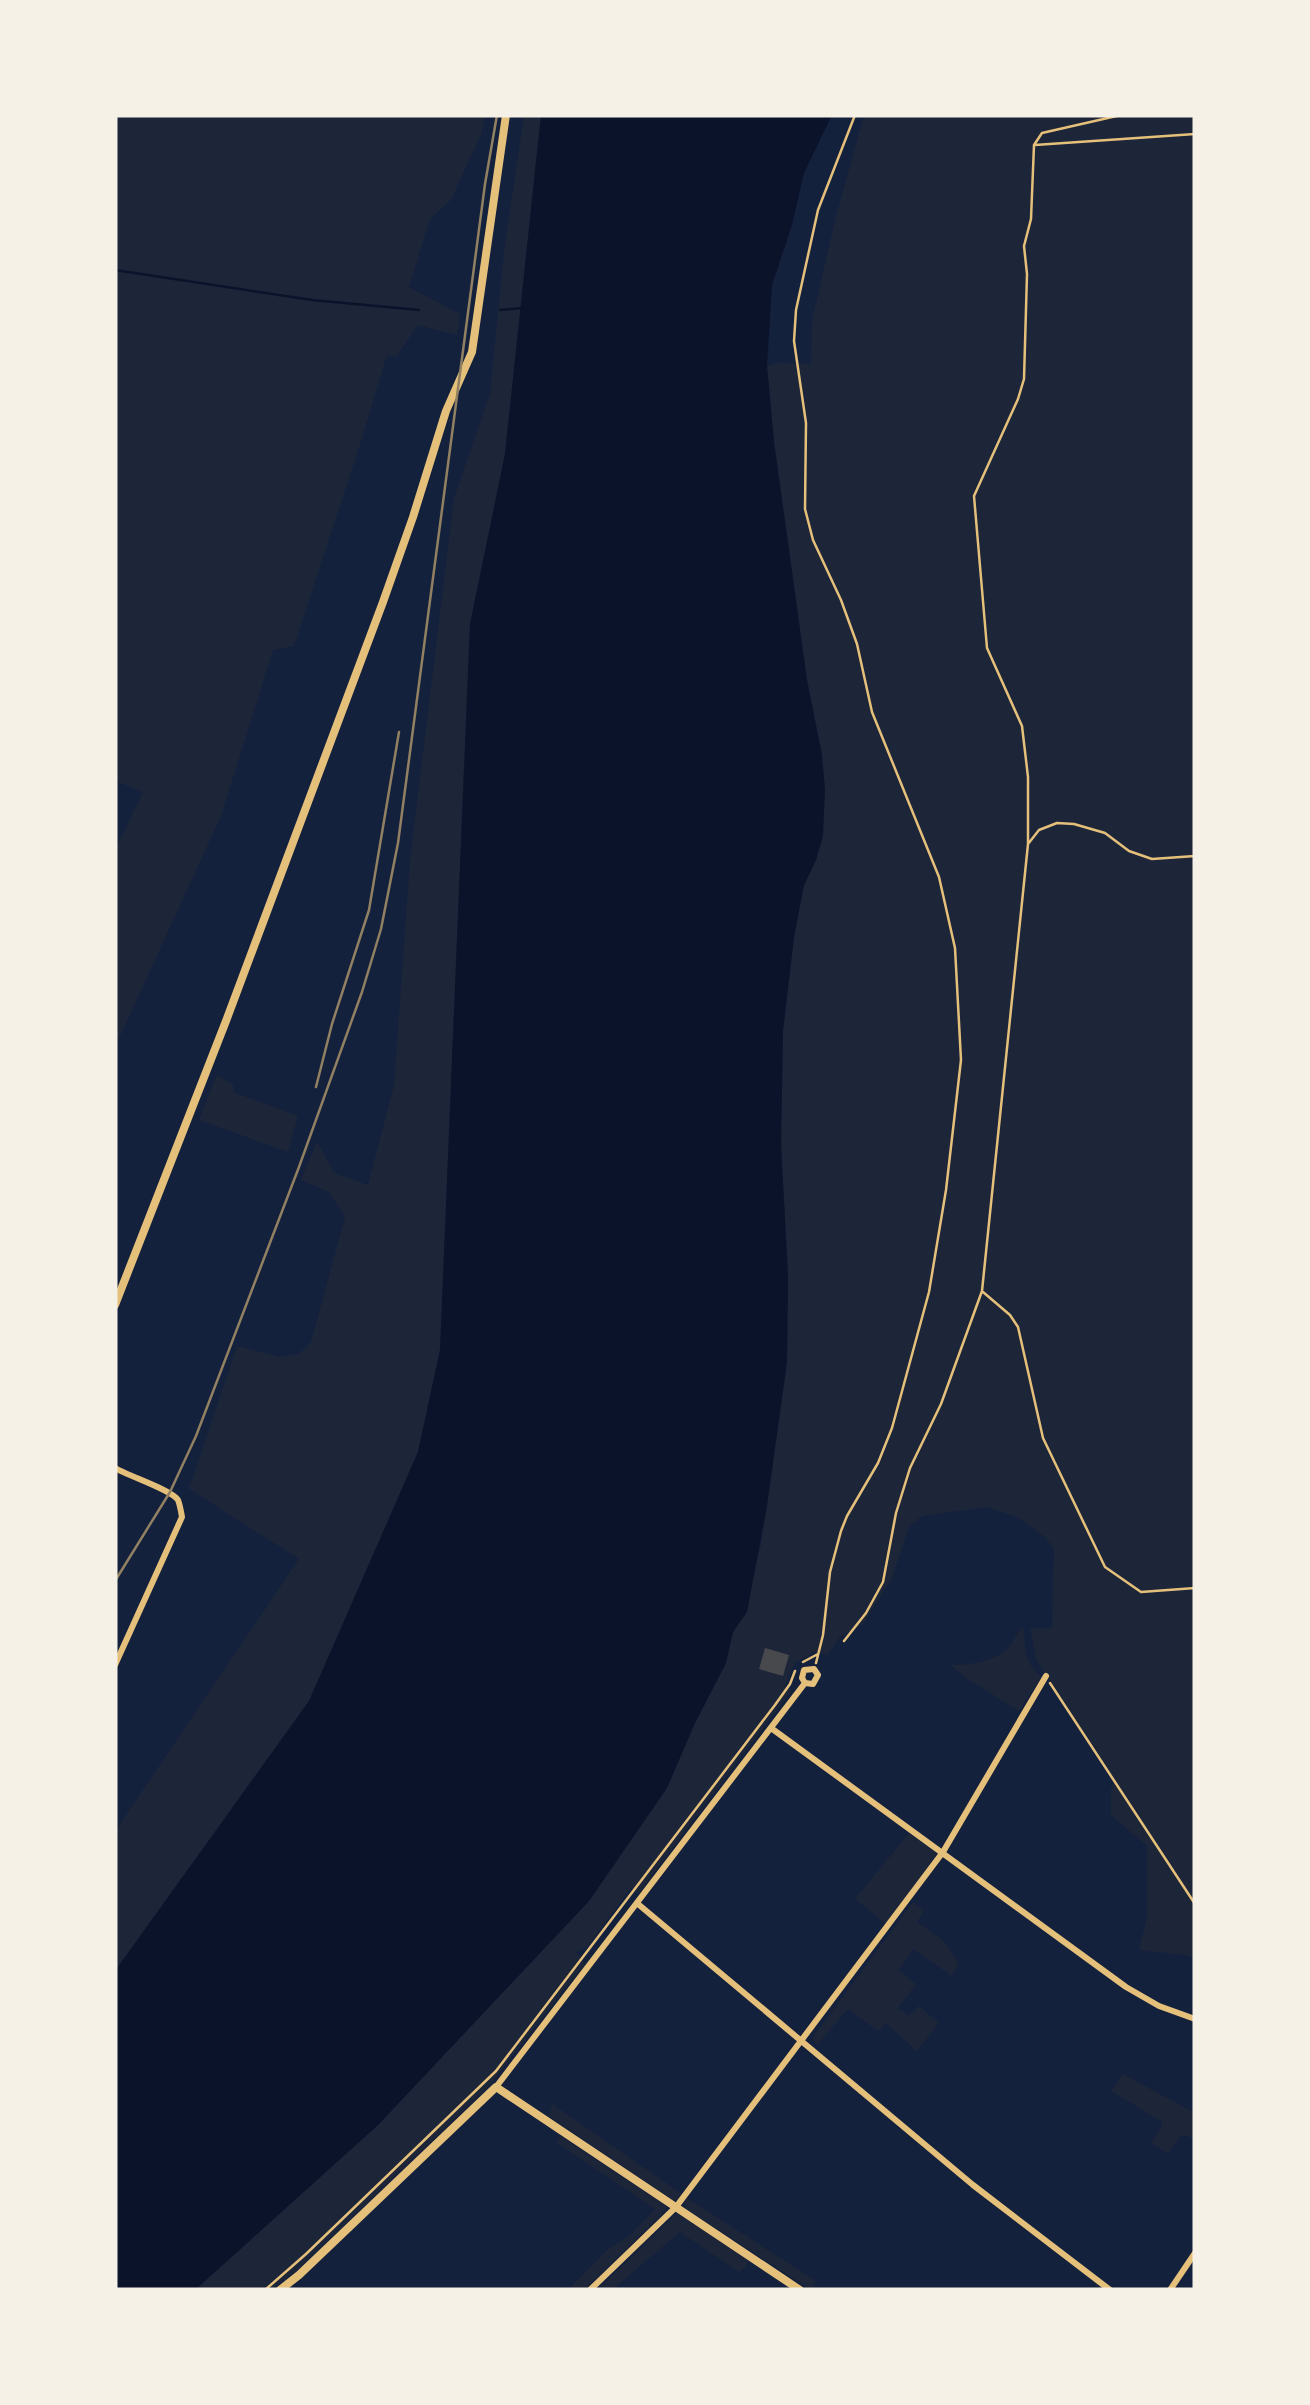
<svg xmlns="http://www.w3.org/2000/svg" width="1310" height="2405" font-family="'Exo 2',sans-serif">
	<rect width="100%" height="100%" fill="#14213d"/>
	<path fill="#1d2539" d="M115 115H485L481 134 451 200 430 219 409 287 460 314 457 335 418 325 397 356 387 355 358 451 294 646 273 650 221 816 115 1047V850L143 792 115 781Z
		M524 115H541L505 454 470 624 440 1349 418 1452 309 1701 115 1971V1831L299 1559 189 1489 237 1346 280 1357 299 1354 311 1342 345 1217 329 1192 301 1180 317 1141 334 1173 368 1185 394 1085 410 860 454 498 490 394 505 244Z
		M864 115H1195V1958L1185 1955 1139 1950 1147 1917V1846L1111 1815V1788L1115 1779 1036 1659 1030 1628H1052L1054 1549 1045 1537 1017 1517 987 1507 922 1516 909 1527 892 1578 863 1624 840 1637 827 1655 815 1652 794 1663 785 1686 791 1691 639 1893 631 1888 588 1946 576 1952 585 1964 489 2086 298 2269 271 2290H195L378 2125 589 1901 667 1788 695 1723 726 1663 733 1632 741 1617 761 1545 787 1362 788 1275 781 1145 783 1031 794 937 804 885 816 860 822 755 807 680 774 442 767 366 778 363 811 364 812 321 835 220Z
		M217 1075 233 1085V1092L298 1116 288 1152 199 1120Z
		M1023 1627C1026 1650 1024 1661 1041 1677L1019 1711 966 1678 951 1665C970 1665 993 1662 1008 1648 1014 1641 1016 1633 1023 1627Z
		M909 1833 937 1854 886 1924 855 1899Z
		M913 1902 924 1911 917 1922 944 1941 959 1963 952 1976 913 1949 899 1970 916 1984 898 2008 909 2016 919 2006 939 2023 917 2051 886 2023 878 2031 848 2009 817 2045 812 2038Z
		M1123 2074 1195 2113V2140L1186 2135 1180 2136 1168 2154 1151 2143 1162 2126 1161 2121 1111 2091Z
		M552 2104 682 2194 678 2200H673L549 2116Z
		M560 2136 666 2206V2209L659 2217 584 2290H568L606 2251 630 2235 655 2209 557 2143Z
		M687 2198 816 2281 811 2290 685 2208 684 2203Z
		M677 2213 748 2260 746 2267 739 2272 680 2232 612 2290H597Z"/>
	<path fill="#0b132b" d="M541 115H832L804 173 792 225 772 285 767 366 774 442 807 680 822 755 825 789 823 836 816 860 804 885 794 937 783 1031 781 1145 788 1275 787 1362 767 1506 747 1612 733 1632 726 1663 695 1723 667 1788 589 1901 378 2125 195 2290H115V1971L309 1701 418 1452 440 1350 470 624 505 454Z"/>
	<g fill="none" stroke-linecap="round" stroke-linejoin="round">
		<path stroke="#0b132b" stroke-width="2.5" d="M115 270 312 300 419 310
			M500 310 523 308"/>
	</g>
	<path fill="#48494c" d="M765 1648 789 1655 783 1676 759 1669Z"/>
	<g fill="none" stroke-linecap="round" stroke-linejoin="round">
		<path stroke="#e5c07b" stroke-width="2.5" d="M1035 145 1195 134
			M1028 844 1039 830 1057 823 1074 824 1105 833 1129 851 1152 859 1195 856
			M983 1292 1010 1315 1018 1327 1043 1438 1105 1567 1141 1592 1195 1588
			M844 1641 866 1613 883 1582 896 1513 910 1468 941 1404 982 1291 1028 844V777L1022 726 987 648 974 496 1018 399 1024 379 1027 274 1024 246 1031 219 1034 145 1042 133 1121 115
			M803 1662 818 1654
			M816 1663 823 1635 830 1572 841 1531 847 1516 878 1463 892 1428 929 1292 946 1190 961 1060 955 948 939 877 872 712 857 644 841 600 813 540 805 509 806 423 794 341 796 310 818 210 855 115
			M1050 1683 1195 1904
			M265 2290 306 2254 496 2071 775 1705 790 1684 795 1671"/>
		<path stroke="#e5c07b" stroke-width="6" d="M115 1468C128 1476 172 1490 178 1500 180 1505 181 1511 182 1517L115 1665
			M771 1728 1126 1987 1159 2006 1195 2019
			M638 1904 973 2185 1110 2290
			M496 2087 805 1683 813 1684 818 1675 814 1669 804 1670 802 1678 805 1683
			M590 2290 676 2207 943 1852 1046 1676
			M1170 2290 1195 2253"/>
		<path stroke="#e5c07b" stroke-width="8" d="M115 1305 226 1021 383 602 413 517 446 411 472 352 506 115
			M280 2290 299 2275 496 2087 800 2290"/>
		<path stroke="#918062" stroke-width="2.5" d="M316 1087 332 1024 369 910 399 732
			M115 1581 170 1492 196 1436 299 1167 362 992 381 929 398 843 485 184 497 115"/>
	</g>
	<rect width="1310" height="2405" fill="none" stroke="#f6f1e7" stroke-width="235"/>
</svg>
